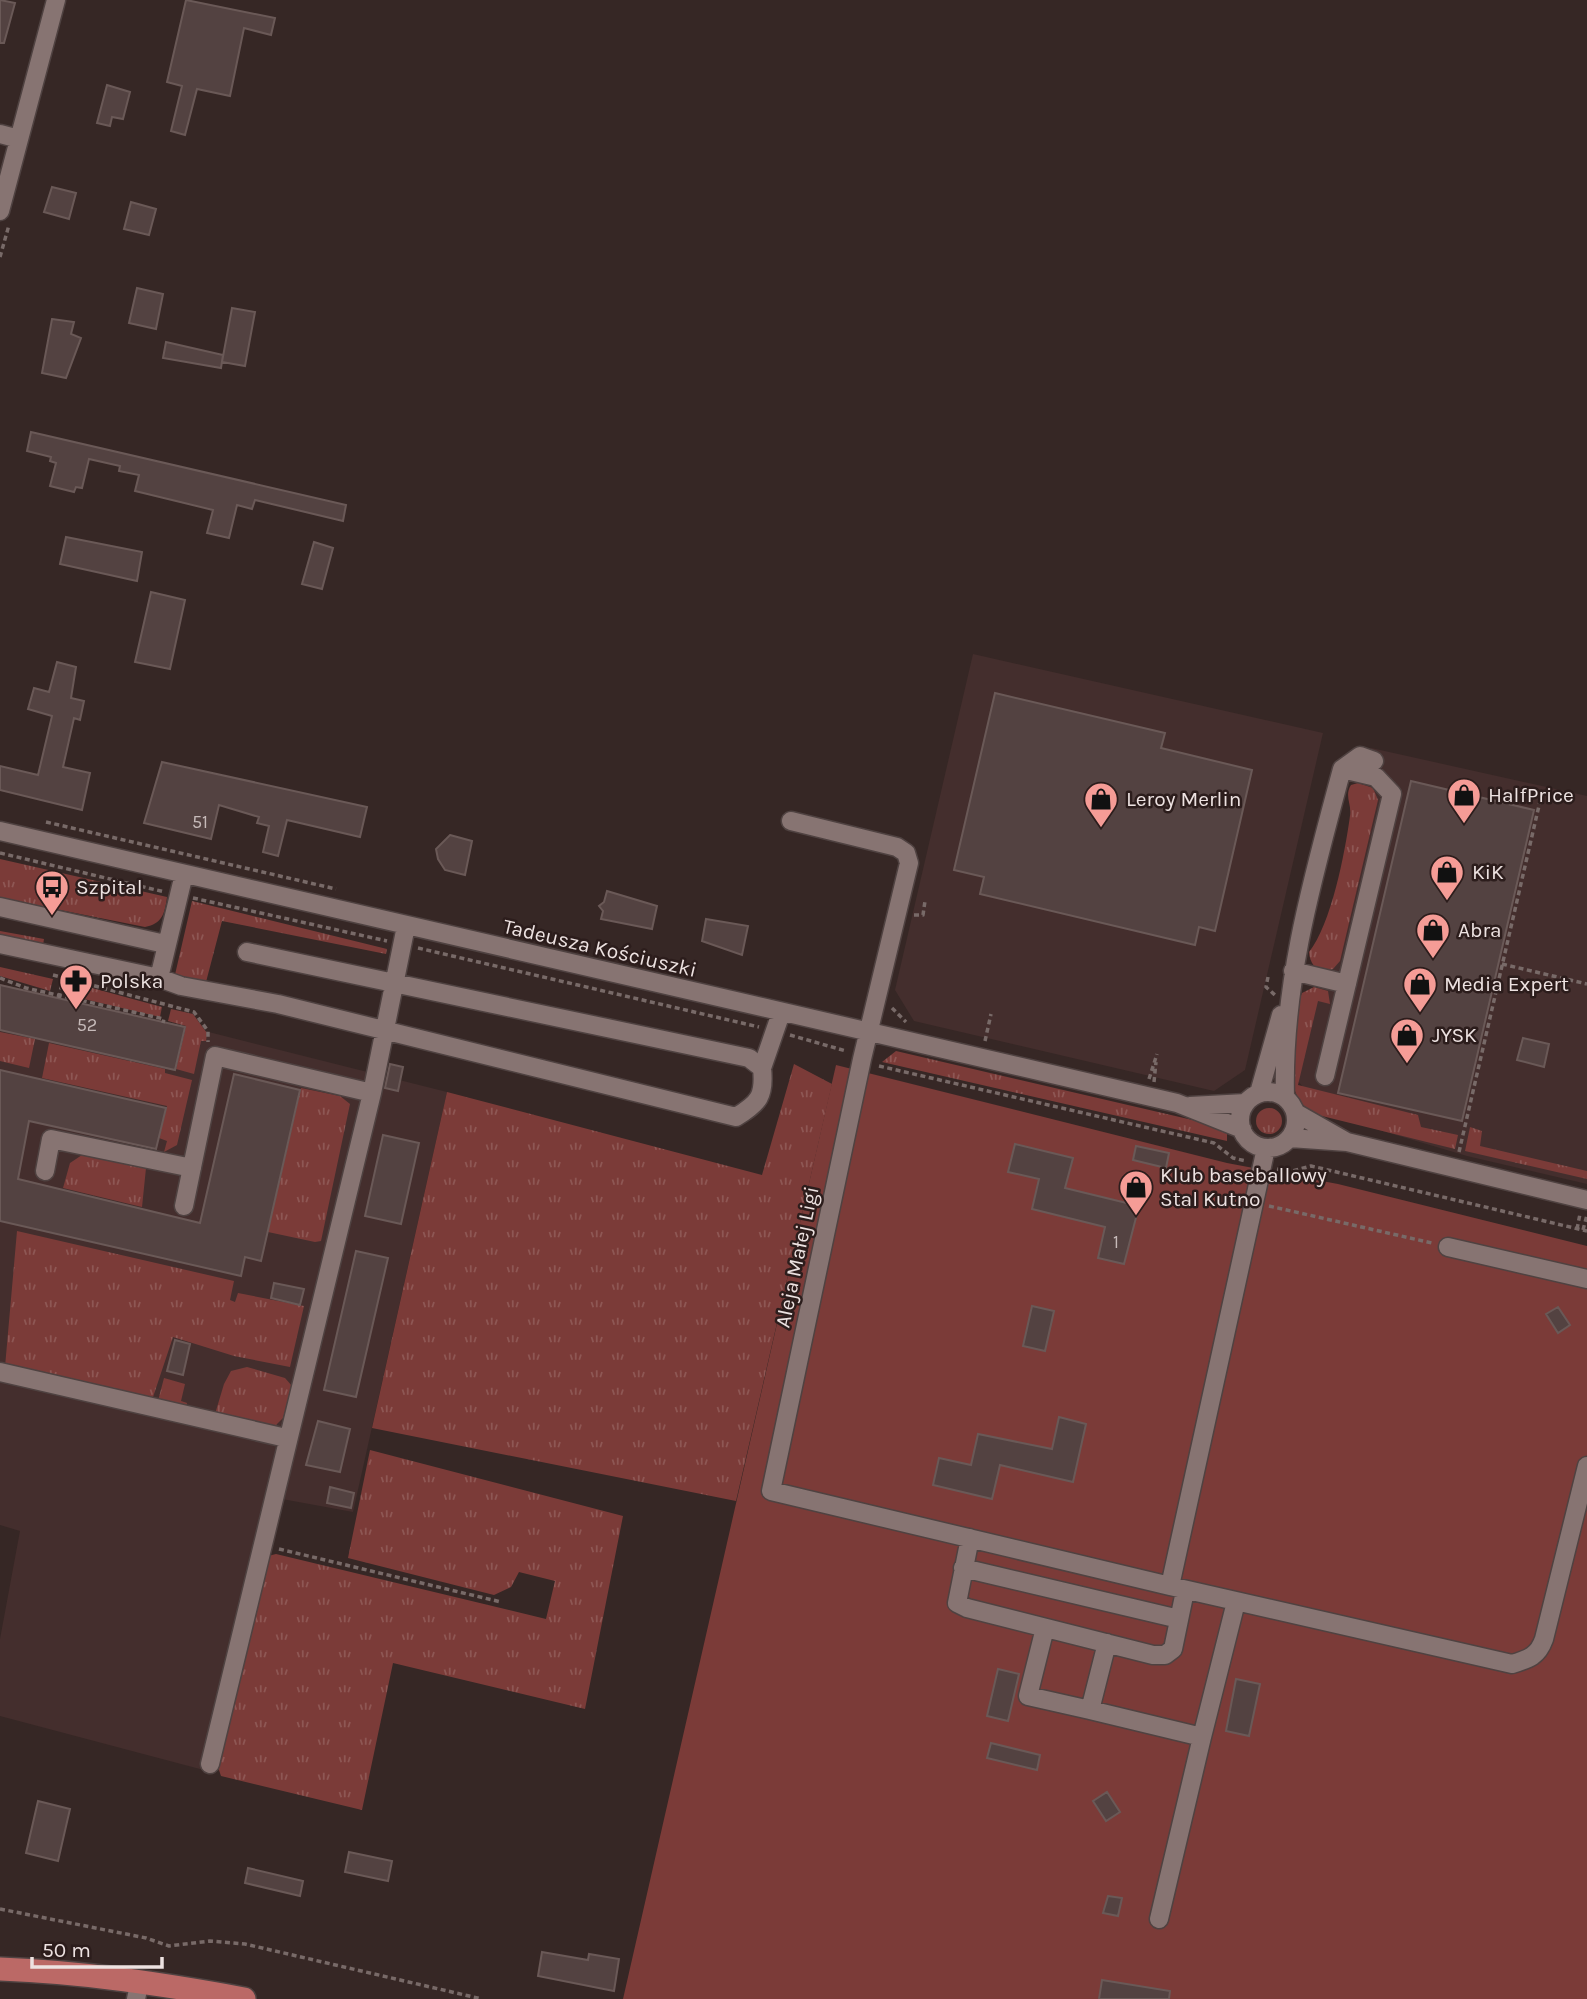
<svg xmlns="http://www.w3.org/2000/svg" width="1587" height="1999" font-family="Karla,sans-serif">
	<defs>
		<pattern id="grass-tufts" width="24" height="20" patternUnits="userSpaceOnUse" patternTransform="scale(1.75)"><rect width="24" height="20" fill="#7b3b38"/><path d="M3 7l-1-3M5 7V3M7 7l1-3M15 17l-1-3M17 17v-4M19 17l1-3" fill="none" stroke="#8e5754"/></pattern>
	</defs>
	<rect width="100%" height="100%" fill="#362725"/>
	<path fill="#442e2d" d="M973 654 1323 733 1245 1070 1214 1091 914 1021 895 990Z
		M1371 748 1587 796V1184L1467 1156 1325 1114 1298 1081Z
		M0 984 189 1027 447 1092 353 1512 282 1499 215 1773 0 1716V1639L20 1531 0 1525Z"/>
	<path fill="url(#grass-tufts)" d="M1358 783 1373 788 1378 800 1340 961 1333 969C1319 974 1310 966 1309 952 1331 925 1345 853 1350 816 1352 804 1344 796 1351 785Z
		M0 859 167 897C165 913 162 924 145 927L0 898Z
		M192 901 387 949 386 954 222 921 206 982 174 979Z
		M0 931 44 939 43 945 0 936Z
		M0 967 53 979 50 991 0 976Z
		M70 982 162 1007 160 1017 67 995Z
		M1314 987 1328 991 1330 1004 1318 1001 1298 1085 1418 1115 1421 1127 1458 1135 1455 1149 1322 1116 1320 1120C1310 1114 1299 1103 1295 1091 1288 1070 1293 1014 1302 993Z
		M171 1009 193 1014 207 1033 206 1041H201L194 1074 176 1069 186 1026 168 1021Z
		M0 1032 35 1039 29 1068 0 1061Z
		M49 1043 165 1069V1073L192 1080 177 1145 164 1152 167 1141 159 1138 167 1106 42 1078Z
		M896 1051 1227 1128V1141L882 1062Z
		M794 1064 832 1084 736 1501 372 1428 447 1092 762 1175Z
		M301 1088 340 1096 350 1104 321 1241 315 1242 268 1232Z
		M1256 1121a13 13 0 1 1 26 0a13 13 0 1 1-26 0Z
		M1470 1127 1482 1131 1480 1146 1587 1171V1179L1465 1151Z
		M85 1153 146 1168 142 1207 63 1188 70 1163Z
		M17 1231 234 1281 230 1300 235 1302 238 1293 304 1306 290 1367 234 1356 173 1337 152 1400 5 1367Z
		M247 1367 285 1378 292 1386 283 1418 275 1426 215 1414 224 1384 231 1371Z
		M164 1378 185 1384 181 1401 187 1403 186 1408 158 1401Z
		M370 1450 623 1516 585 1709 393 1663 362 1810 221 1776 218 1767 268 1556 276 1554 546 1619 555 1581 519 1572 511 1587 494 1595 348 1558Z"/>
	<path fill="#7b3b38" d="M836 1065 1227 1163 1338 1184 1587 1246V1999H623Z"/>
	<path fill="#534241" stroke="#6a5957" stroke-width="2" d="M0 0 15 3 4 43H0Z
		M186 0 275 18 271 35 244 28 230 96 197 89 185 135 171 131 182 86 167 82Z
		M107 85 130 92 123 119 112 117 110 126 97 123Z
		M52 187 76 193 69 219 44 212Z
		M131 202 156 209 149 235 124 229Z
		M137 288 163 294 156 329 129 323Z
		M232 308 255 312 245 366 222 362Z
		M52 319 74 322 71 334 81 338 66 378 42 373Z
		M166 342 223 355 221 368 163 358Z
		M31 432 346 505 343 521 255 500 252 509 237 505 229 538 207 533 213 510 135 491 139 475 119 471 120 466 89 459 82 488 76 487 74 492 50 486 56 463 50 461 51 457 27 451Z
		M66 537 142 552 137 581 60 564Z
		M314 542 333 548 322 589 302 584Z
		M151 592 185 600 170 669 135 662Z
		M57 662 76 667 71 698 84 701 80 720 74 718 63 767 90 773 82 810 0 790V766L38 775 52 716 28 709 34 688 49 692Z
		M995 693 1165 733 1161 748 1252 770 1215 931 1199 927 1195 945 980 894 984 877 954 870Z
		M162 762 367 807 360 837 287 820 278 856 263 852 269 826 257 823 259 817 219 805 211 839 144 823Z
		M1411 781 1534 810 1462 1121 1338 1093Z
		M450 835 472 841 465 875 445 870 438 859 436 849Z
		M607 891 657 906 652 929 601 919 603 911 599 906 604 902Z
		M706 919 748 926 742 955 702 941Z
		M0 985 185 1027 175 1070 0 1030Z
		M1523 1038 1549 1044 1544 1067 1517 1060Z
		M390 1064 403 1067 398 1091 385 1088Z
		M0 1070 166 1108 156 1149 29 1121 18 1179 200 1223 234 1074 300 1090 261 1261 245 1257 241 1276 0 1221Z
		M383 1135 419 1143 401 1224 365 1216Z
		M1015 1144 1073 1158 1065 1188 1139 1206 1124 1264 1098 1258 1105 1227 1032 1209 1039 1179 1008 1172Z
		M1136 1146 1169 1153 1166 1168 1133 1160Z
		M356 1251 388 1258 356 1397 324 1390Z
		M274 1283 304 1289 300 1305 271 1298Z
		M1032 1306 1054 1311 1045 1351 1023 1346Z
		M1558 1307 1570 1325 1558 1333 1546 1314Z
		M175 1340 190 1344 183 1375 167 1371Z
		M1059 1417 1086 1424 1073 1482 1000 1465 992 1499 933 1485 939 1458 971 1465 978 1434 1052 1449Z
		M318 1421 350 1429 340 1472 306 1465Z
		M330 1487 354 1493 351 1508 327 1503Z
		M998 1669 1019 1674 1008 1721 987 1716Z
		M1236 1679 1260 1684 1249 1736 1226 1731Z
		M991 1743 1040 1755 1037 1770 987 1758Z
		M1107 1792 1120 1812 1106 1821 1093 1801Z
		M38 1801 70 1809 58 1861 26 1853Z
		M349 1852 392 1861 388 1881 345 1872Z
		M248 1868 303 1881 300 1896 245 1883Z
		M1108 1896 1122 1898 1118 1916 1103 1913Z
		M542 1952 588 1960 589 1954 619 1959 614 1991 538 1976Z
		M1102 1980 1170 1991 1169 1999H1099Z"/>
	<g fill="none" stroke-linecap="round" stroke-linejoin="round">
		<g stroke="#4f4241" stroke-width="21">
			<path id="minor" d="M0 134 19 139
				M0 211 56 0
				M791 821 897 847 906 853 909 863 862 1059 771 1491 1170 1586 1266 1148
				M0 831 1177 1103 1242 1129
				M0 907 165 944
				M0 944 159 978 184 874
				M1293 971 1347 984
				M159 978 181 986 278 1004 736 1117C759 1103 765 1096 762 1068L749 1058 247 952
				M762 1068 781 1013
				M1325 1076 1392 794 1376 777 1342 769
				M1240 1120a28 28 0 1 1 56 0a28 28 0 1 1-56 0Z
				M1259 1093 1281 1015
				M1285 1097C1282 984 1313 877 1342 769L1360 756 1374 761
				M1190 1106 1246 1103
				M1296 1113 1347 1142
				M1290 1138 1347 1142 1587 1200
				M45 1171 51 1139 192 1168
				M184 1206 215 1056 372 1093
				M1448 1247 1587 1279
				M0 1372 286 1438
				M970 1538 957 1603 967 1608 1153 1655H1165L1173 1649 1185 1591
				M963 1568 1179 1619
				M1170 1586 1512 1664C1529 1659 1538 1656 1544 1639L1587 1466
				M1045 1628 1028 1696 1090 1710
				M1107 1643 1090 1710 1202 1737 1236 1602
				M210 1764 372 1093 406 926
				M1159 1919 1202 1737
				M136 1999 140 1980"/>
		</g>
		<g stroke="#4f4241" stroke-width="26">
			<path id="major" d="M0 1969C83 1972 162 1984 244 1999"/>
		</g>
		<path stroke="#786a68" stroke-width="3.5" stroke-dasharray="5 3.5" stroke-linecap="butt" d="M0 257 9 225
			M46 822 336 889
			M0 853 165 892
			M193 898 387 941
			M914 915H923L925 901
			M418 948 759 1027
			M1502 964 1587 984
			M53 975 194 1012 208 1031V1042
			M1268 977 1266 987 1275 995
			M0 978 26 988 164 1019 163 1023
			M59 998 63 977
			M892 1008 906 1022
			M790 1035 846 1051
			M985 1041 991 1014
			M879 1066 1214 1143 1233 1158 1246 1161
			M1149 1079 1157 1054
			M1154 1082 1156 1062
			M1459 1152 1541 797
			M1277 1169 1289 1172 1311 1166 1587 1231
			M1269 1206 1432 1243
			M1577 1229 1580 1214
			M1583 1230 1587 1215
			M279 1549 501 1602
			M0 1909 146 1938 169 1946 210 1941 245 1944 482 1999"/>
		<use href="#minor" stroke="#877472" stroke-width="18"/>
		<use href="#major" stroke="#bb6966" stroke-width="23"/>
	</g>
	<defs>
		<g id="shop-pin" transform="scale(1.75)"><path d="M0 17L-7.5 6A9.5 9.5 0 1 1 7.5 6Z" fill="#f59c96" stroke="#2c1d1c"/><path d="M-5-2.5h2.3a2.7 3.5 0 0 1 5.4 0H5L5.5 6h-11ZM-1.5-2.5h3a1.5 2.3 0 0 0-3 0Z" fill="#111"/></g>
		<g id="bus-pin" transform="scale(1.75)"><path d="M0 17L-7.5 6A9.5 9.5 0 1 1 7.5 6Z" fill="#f59c96" stroke="#2c1d1c"/><path d="M-5-6H5V4H4V6H2V4H-2V6H-4V4H-5ZM-3.5-4V0h7V-4ZM-3.5 1.2v1.5H-2V1.2ZM2 1.2v1.5H3.5V1.2Z" fill="#111"/></g>
		<g id="pharmacy-pin" transform="scale(1.75)"><path d="M0 17L-7.5 6A9.5 9.5 0 1 1 7.5 6Z" fill="#f59c96" stroke="#2c1d1c"/><path d="M-2-6h4v4h4v4h-4v4h-4v-4h-4v-4h4Z" fill="#111"/></g>
	</defs>
	<g fill-rule="evenodd">
		<use href="#shop-pin" x="1464" y="795"/>
		<use href="#shop-pin" x="1101" y="799"/>
		<use href="#shop-pin" x="1447" y="872"/>
		<use href="#bus-pin" x="52" y="887"/>
		<use href="#shop-pin" x="1433" y="930"/>
		<use href="#pharmacy-pin" x="76" y="981"/>
		<use href="#shop-pin" x="1420" y="984"/>
		<use href="#shop-pin" x="1407" y="1035"/>
		<use href="#shop-pin" x="1136" y="1187"/>
	</g>
	<g text-anchor="middle" dominant-baseline="central" stroke-width="5" stroke-linejoin="round" paint-order="stroke">
		<g font-size="18" fill="#c6bab9">
			<text x="200" y="822">51</text>
			<text x="87" y="1025">52</text>
			<text x="1116" y="1242">1</text>
		</g>
		<g font-size="21" fill="#ede2e1" stroke="#2c1d1c" text-anchor="start">
			<text x="1488" y="795">HalfPrice</text>
			<text x="1126" y="799">Leroy Merlin</text>
			<text x="1472" y="872">KiK</text>
			<text x="76" y="887">Szpital</text>
			<text x="1458" y="930">Abra</text>
			<text x="100" y="981">Polska</text>
			<text x="1444" y="984">Media Expert</text>
			<text x="1432" y="1035">JYSK</text>
			<text x="1160" y="1175">Klub baseballowy<tspan x="1160" dy="24">Stal Kutno</tspan></text>
		</g>
		<g font-size="21" fill="#ede2e1" stroke="#2c1d1c">
			<text transform="translate(600 948) rotate(13)">Tadeusza Kościuszki</text>
			<text transform="translate(797 1257) rotate(-78)">Aleja Małej Ligi</text>
		</g>
	</g>
	<path d="M32 1957v10h130v-10" fill="none" stroke="#ede2e1" stroke-width="3.5"/>
	<text x="42" y="1957" font-size="21" fill="#ede2e1" stroke="#2c1d1c" stroke-width="5" paint-order="stroke">50 m</text>
</svg>
